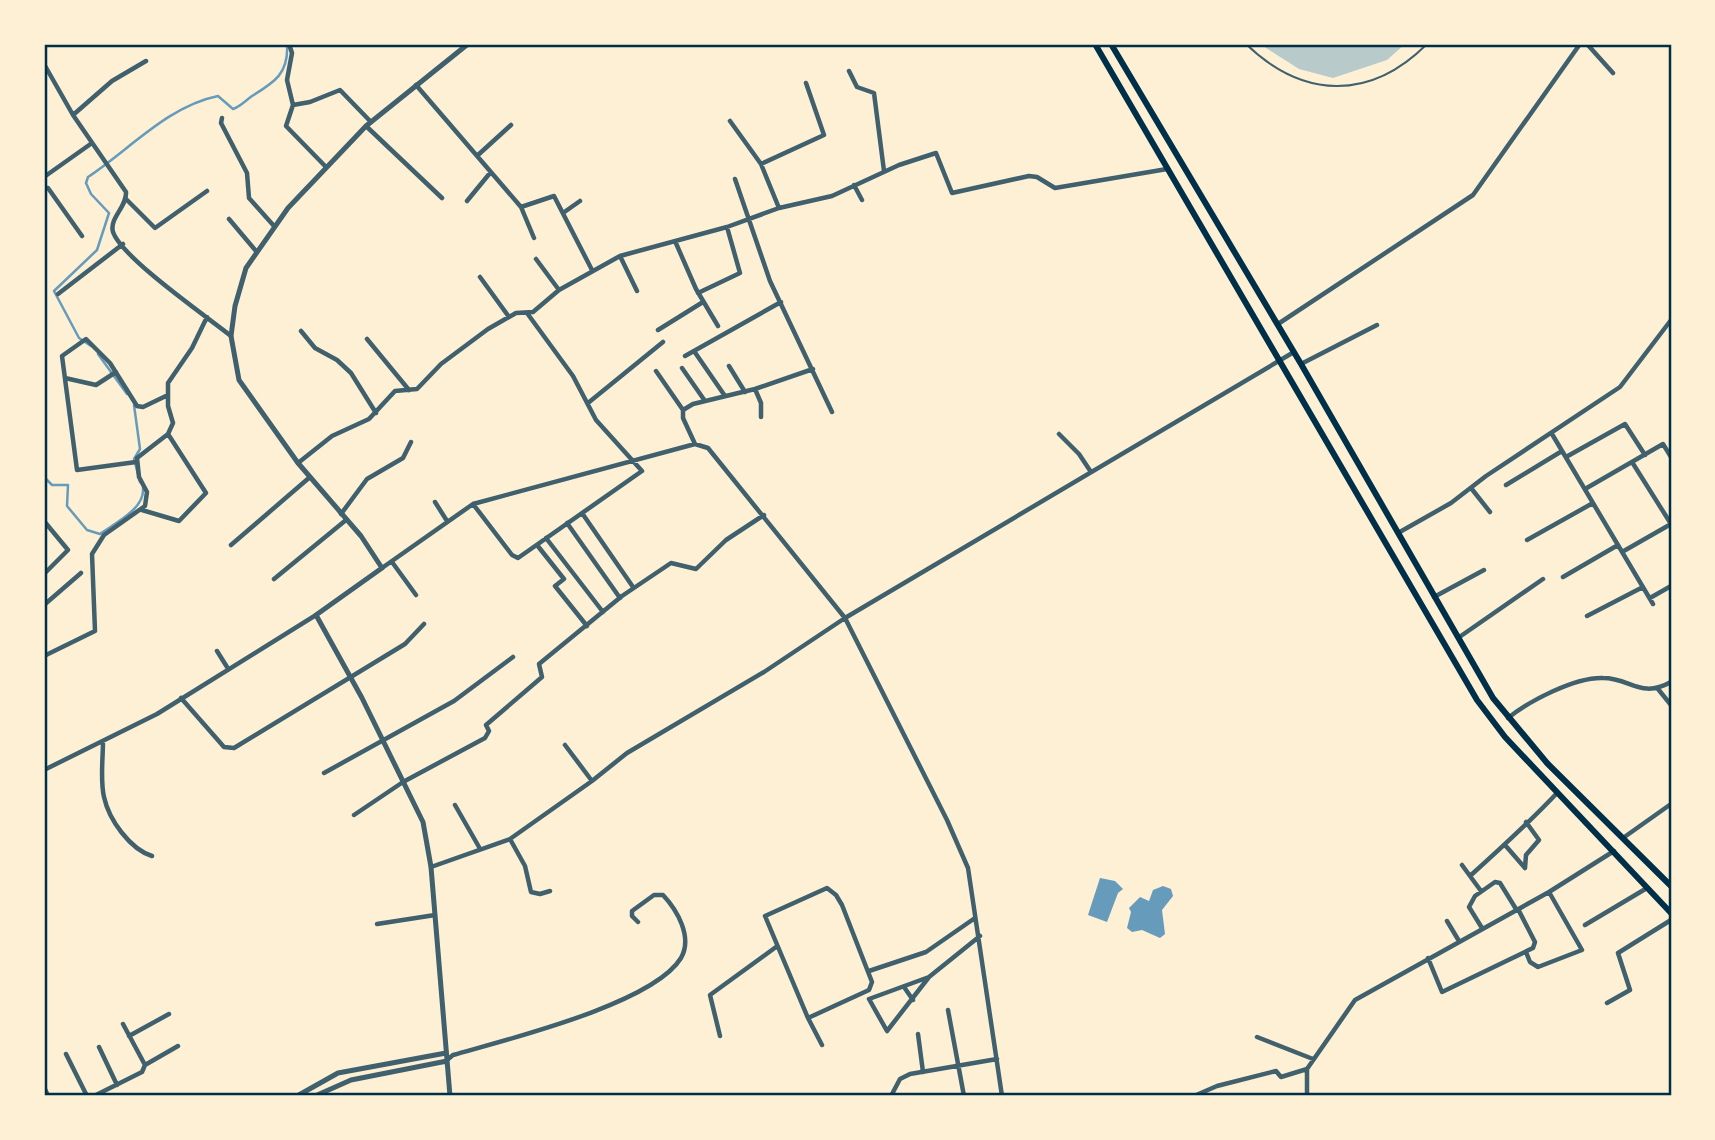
<svg xmlns="http://www.w3.org/2000/svg" width="1715" height="1140" font-family="Cabin,sans-serif">
	<rect width="100%" height="100%" fill="#fdf0d5"/>
	<path fill="#b9caca" d="M1260 44H1405L1387 60 1333 78 1299 69Z"/>
	<path fill="#669bbc" d="M1100 878 1115 881 1123 889 1118 893 1107 922 1088 915Z
		M1163 886 1171 889 1173 896 1162 910 1165 934 1160 938 1142 930 1132 932 1127 928 1131 912 1129 908 1140 897 1149 901 1153 890Z"/>
	<g fill="none" stroke-linecap="round" stroke-linejoin="round">
		<path stroke="#669bbc" stroke-width="2.5" d="M91 346 79 338 54 291 97 250 109 213 91 194 86 183 88 177C129 150 168 106 218 96L233 109C241 106 245 101 252 96 275 82 289 73 287 44
			M98 354 127 394
			M134 405 140 449 134 459 140 482
			M44 477 52 485H68L67 506 87 530 100 534C115 523 145 509 143 488"/>
		<path stroke="#3f606c" stroke-width="2" d="M1246 44C1303 99 1370 101 1427 44"/>
		<path stroke="#3f606c" stroke-width="4.5" d="M289 44 292 53 287 80 293 105 286 126 326 167
			M520 44H521
			M1587 44 1613 73
			M44 64 73 115 126 192C127 207 109 218 113 232 122 258 206 316 231 336
			M849 71 857 87 874 93 884 171
			M416 85 521 207 554 196 592 270
			M293 105 310 102 340 90 371 122
			M73 115 112 81 146 61
			M222 118 221 123 247 173 249 198 274 226
			M730 121 761 164 779 208
			M366 126 442 198
			M478 155 511 125
			M761 164 824 135 806 83
			M44 177 92 143
			M735 179 770 281 832 412
			M854 185 862 200
			M44 188H48L82 236
			M127 200 155 228 207 191
			M467 201 490 173
			M521 207 534 238
			M563 213 580 201
			M229 219 256 251
			M675 241 696 289 718 326
			M620 256 637 291
			M536 259 559 290
			M480 277 509 317
			M698 293 740 273 727 227
			M58 294 123 244
			M1278 324 1473 195 1580 44
			M658 330 703 302
			M301 331 315 348 337 360 351 373 376 413
			M367 339 409 390
			M694 351 725 396
			M685 356 781 302
			M1301 364 1377 325
			M729 366 745 392
			M682 368 705 401
			M656 371 683 410V418L695 444
			M65 378 96 385 116 372
			M755 389 761 403V417
			M588 403 663 342
			M683 410 693 404 755 389 813 369
			M168 434 173 423 168 406V383L192 348 207 317
			M1059 434 1079 454 1091 472
			M1552 434 1653 604
			M1566 457 1625 424 1645 455
			M136 462 77 470 62 356 86 339 110 363 137 406 143 407 168 395
			M1632 462 1671 524
			M298 463 332 436 369 419 395 391 417 389 441 364 488 329 516 313 533 312 559 290 620 256 727 227 779 208 832 196 899 165 936 153 952 193 1029 176 1037 177 1055 188 1167 169
			M1506 485 1562 451
			M1471 488 1490 512
			M1585 489 1663 444 1671 457
			M435 502 447 521
			M473 504 512 555 518 558 642 471 596 420 573 376 527 313
			M582 513 633 587
			M341 514 367 479 403 458 411 442
			M44 521 68 550 44 574
			M567 523 620 598
			M1398 533 1451 503 1486 476 1620 387 1671 320
			M546 538 603 612
			M1527 540 1593 503
			M231 545 310 477
			M537 545 564 579 555 586 587 626
			M1622 552 1671 524
			M392 562 416 595
			M382 568 473 504 695 444 708 448 845 618 947 820 968 868 1002 1096
			M1563 577 1618 545
			M274 579 346 520
			M1434 597 1484 570
			M1650 598 1671 586
			M44 605 81 573
			M1587 616 1643 587
			M1458 638 1543 579
			M217 651 227 667
			M44 656 95 631 92 554 104 535 145 506 147 492 139 477 137 458 168 434 206 493 179 521 142 510
			M1658 689 1671 705
			M181 698 224 747 234 748 405 644 424 624
			M1508 718C1529 701 1575 677 1603 678 1631 678 1640 699 1671 682
			M103 741C103 759 100 780 104 797 109 820 130 849 152 856
			M565 745 592 781
			M44 770 157 714 316 615
			M324 773 454 701 513 657
			M455 805 479 847
			M354 815 403 782 485 738 489 731 486 725 542 677 539 664 622 596 671 563 696 569 726 540 764 515
			M1623 838 1671 804
			M510 839 525 866 531 892 540 894 550 891
			M1505 845 1525 868 1526 855 1539 840 1526 822
			M1462 865 1470 876C1500 849 1530 822 1557 793
			M431 867 510 839 592 781 627 753 764 672 845 618 1294 352
			M1470 876 1481 891
			M1447 921 1459 941
			M377 924 435 915
			M1585 925 1647 888
			M1482 928 1469 907 1475 896 1495 882 1500 883 1516 909
			M1526 952 1530 962 1538 967 1582 950 1549 892
			M1428 958 1442 992 1533 948 1535 942 1518 909
			M869 971 926 952 975 918
			M929 977 887 1031 869 999 929 977 980 936
			M904 987 913 1000
			M1607 1003 1630 990 1618 953 1671 920
			M948 1010 964 1096
			M808 1018 765 916 827 888 836 895 842 905 872 982 869 990 808 1018 822 1045
			M123 1024 145 1065
			M918 1034 923 1072
			M129 1036 169 1014
			M720 1036 710 995 776 947
			M1257 1037 1313 1059
			M99 1047 117 1085
			M66 1054 87 1096
			M447 1060 453 1055C505 1040 653 1004 681 958 693 937 677 910 663 895H654L632 911V916L638 922
			M44 1087 48 1096
			M94 1096 142 1072 145 1065 178 1046
			M891 1096 900 1079 910 1074 997 1059
			M1194 1096 1217 1086 1276 1071 1281 1077 1307 1069
			M1307 1096V1069L1355 1000 1549 892 1614 851"/>
		<path stroke="#3f606c" stroke-width="5" d="M297 1096 338 1073 446 1053
			M315 1096 351 1080 447 1061
			M450 1096 431 867 423 822 362 698 316 615 382 568 361 536 298 463 239 380 231 336 235 306 246 268 288 208 366 126 468 44"/>
		<path stroke="#003049" stroke-width="6" d="M1095 44 1477 700 1505 737 1671 913
			M1111 44 1301 364 1493 698 1547 763 1671 886"/>
	</g>
	<rect width="1715" height="1140" fill="none" stroke="#fdf0d5" stroke-width="91"/>
	<rect x="46" y="46" width="1624" height="1048" fill="none" stroke="#003049" stroke-width="2.5"/>
</svg>
